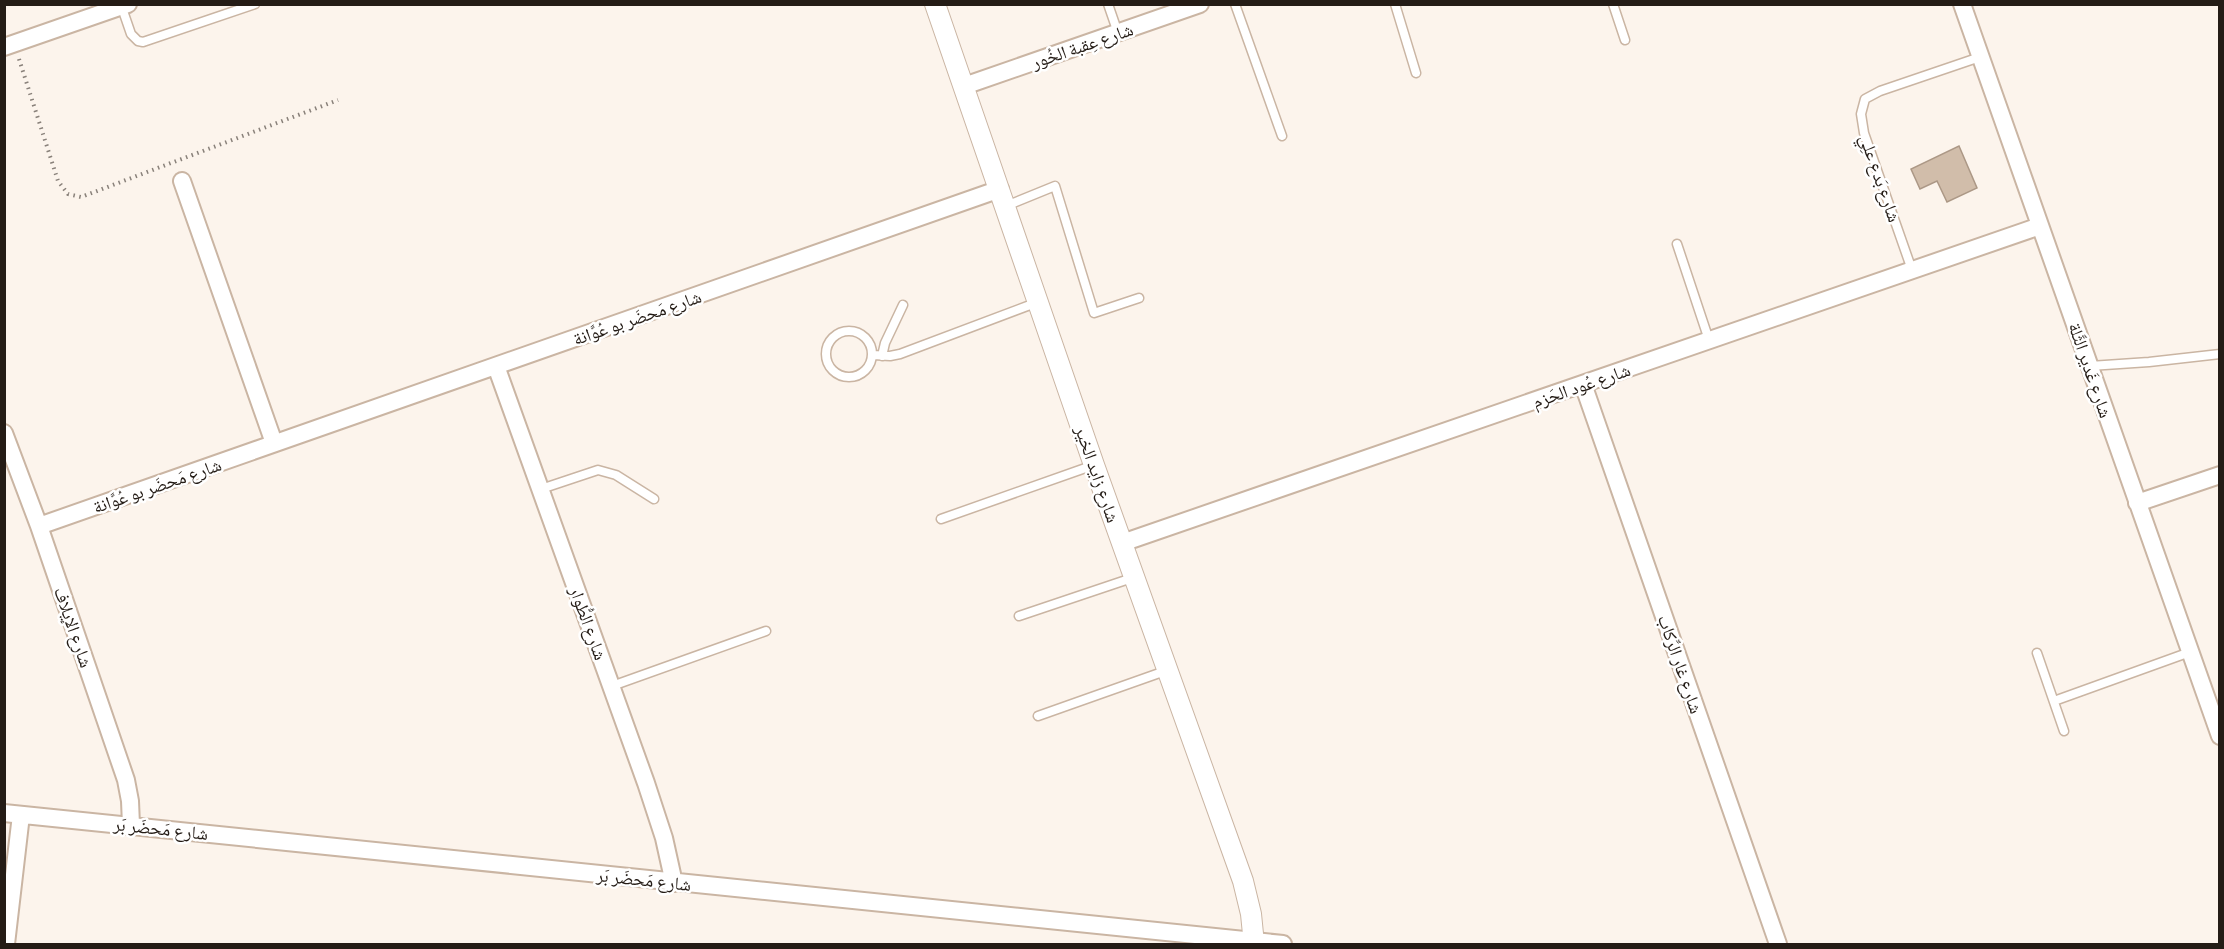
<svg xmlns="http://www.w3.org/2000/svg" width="2224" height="949" font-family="Commissioner,'Noto Naskh Arabic',sans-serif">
	<rect width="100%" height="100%" fill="#fcf4ec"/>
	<path fill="#d1bdaa" stroke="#ac9886" stroke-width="1.5" d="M1959 146 1977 188 1947 202 1937 181 1920 189 1911 169Z"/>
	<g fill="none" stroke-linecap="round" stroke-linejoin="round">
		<g stroke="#cab5a3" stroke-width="11">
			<path id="service" d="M1108 4 1118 33
				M1235 4 1282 136
				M1395 4 1416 73
				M1613 4 1625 40
				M121 5 131 34 138 41 143 42 255 4
				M1006 206 1055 186 1094 313 1139 298
				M1677 244 1709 340
				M1912 270 1864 133 1861 114 1865 99 1880 91 1980 57
				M826 354a23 23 0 1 1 46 0a23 23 0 1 1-46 0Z
				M873 355 890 356 900 354 1038 302
				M882 356 885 343 903 305
				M2090 366 2149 362 2220 354
				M541 489 598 470 616 475 654 499
				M941 519 1094 465
				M1019 616 1135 577
				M2037 653 2064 731
				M612 686 766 631
				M2054 701 2190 652
				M1038 716 1168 670"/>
		</g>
		<g stroke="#cab5a3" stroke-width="20">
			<path id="minor" d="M1962 4 2220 736
				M4 47 128 4
				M964 86 1200 4
				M182 181 274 443
				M496 366 646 783 664 838 674 883
				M1583 384 1778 944
				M4 433 39 526 126 780 130 801 131 825
				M2137 503 2220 475
				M39 526 1000 189
				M1122 543 2040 226
				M4 813 1283 944
				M6 944 21 815"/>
		</g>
		<g stroke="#cab5a3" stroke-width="22">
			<path id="tertiary" d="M935 4 1094 465 1243 881 1251 914 1254 944"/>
		</g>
		<path stroke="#89817a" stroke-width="4" stroke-dasharray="1.5 4.5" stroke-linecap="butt" d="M19 59 58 181 68 194 81 197 338 100"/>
		<use href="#service" stroke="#fff" stroke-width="8"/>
		<use href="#minor" stroke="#fff" stroke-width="16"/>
		<use href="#tertiary" stroke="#fff" stroke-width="20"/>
	</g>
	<g text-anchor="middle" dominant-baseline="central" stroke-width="5" stroke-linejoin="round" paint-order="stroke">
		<g font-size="18" fill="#241c16" stroke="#fff">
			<text transform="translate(1082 45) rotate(-19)">شارع عِقبة الخُور</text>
			<text transform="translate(1881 178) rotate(71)">شارع بَدع علِي</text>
			<text transform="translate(637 317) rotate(-19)">شارع مَحضَر بو عُوَّانة</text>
			<text transform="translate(2091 370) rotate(71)">شارع غَدير الثَّلة</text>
			<text transform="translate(1581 385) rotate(-19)">شارع عُود الحَزم</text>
			<text transform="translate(1098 474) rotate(71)">شارع زايد الخير</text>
			<text transform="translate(157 485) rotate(-19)">شارع مَحضَر بو عُوَّانة</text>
			<text transform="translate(589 623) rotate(70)">شارع الطُّوار</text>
			<text transform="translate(74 627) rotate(71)">شارع الإيلاف</text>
			<text transform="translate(1681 664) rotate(71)">شارع غار الرِّكاب</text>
			<text transform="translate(161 828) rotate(6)">شارع مَحضَر بَر</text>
			<text transform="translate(644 879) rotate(6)">شارع مَحضَر بَر</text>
		</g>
	</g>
	<rect width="2224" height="949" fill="none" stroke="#241c16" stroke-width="12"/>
</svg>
